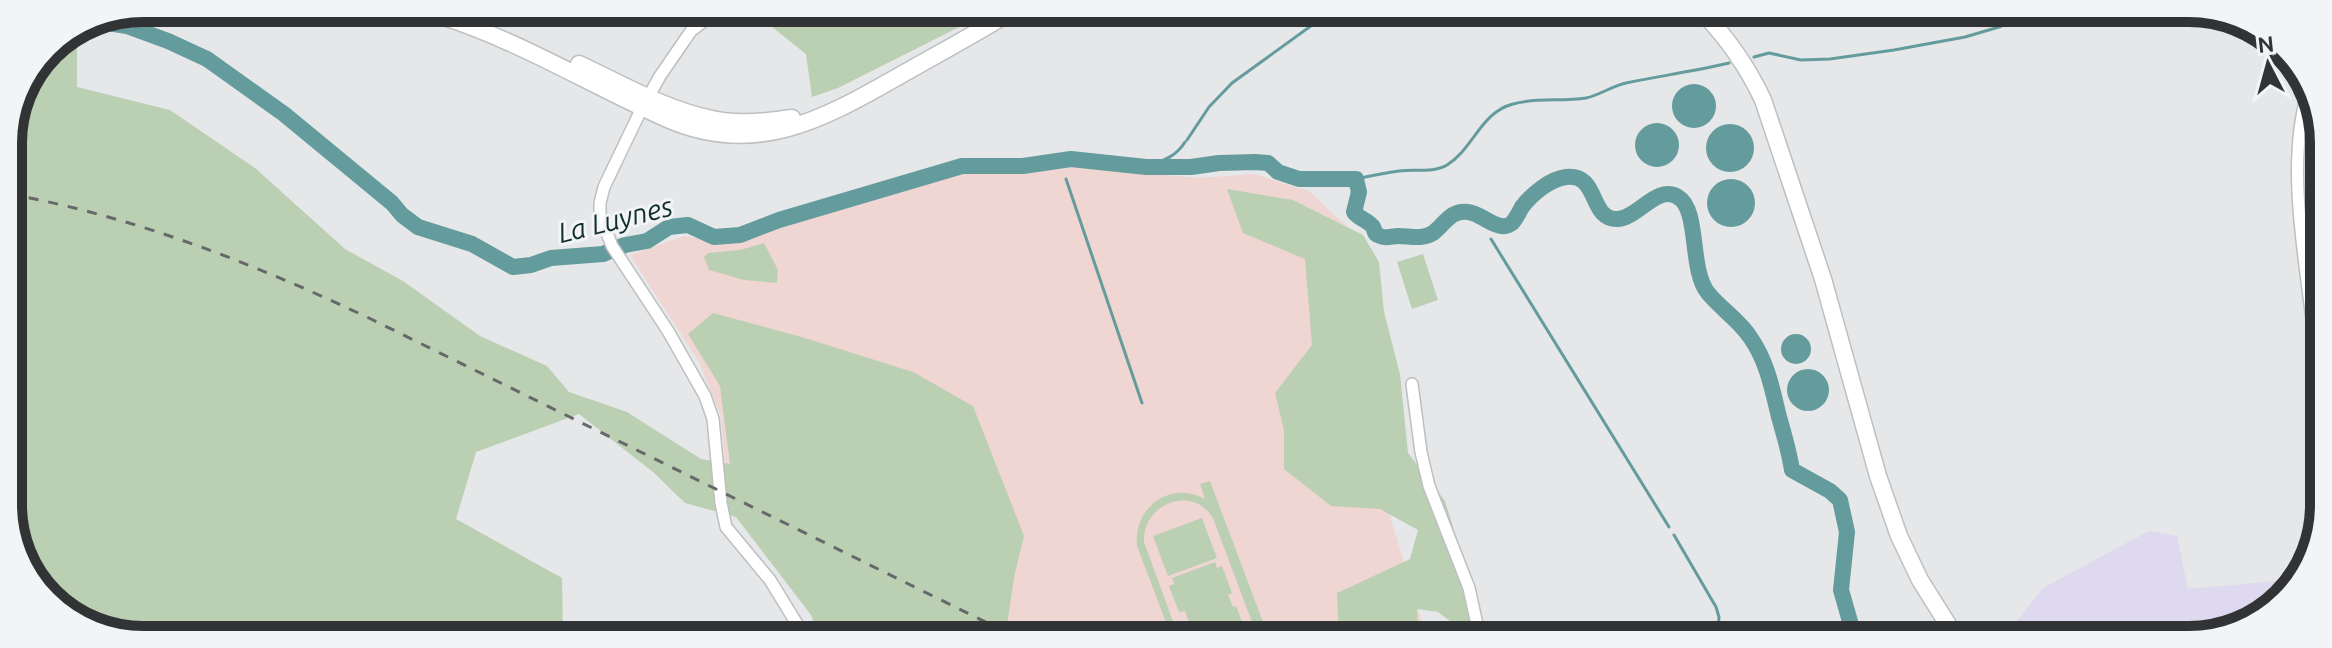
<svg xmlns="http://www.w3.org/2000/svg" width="2332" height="648" font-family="Ubuntu,sans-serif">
	<rect width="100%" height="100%" fill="#e5e7e9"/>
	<path fill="#ded9ef" d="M2149 531 2177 536 2188 589 2295 579 2278 607 2198 640 2003 639 2043 588Z"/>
	<path fill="#f0d6d2" d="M1076 167 1199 178 1254 174 1309 191 1358 237 1354 398 1427 638 1036 637 727 486 721 416 699 362 630 255 684 236 730 243 967 171H1039Z"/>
	<path fill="#bbcfb3" d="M767 16H981L838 88 812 97 806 54 767 23Z
		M77 28V87L170 110 255 168 345 249 403 281 480 336 547 366 569 392 627 412 701 459 730 464 720 386 688 334 713 313 805 338 913 372 973 406 1024 536 1014 577 1008 619 1009 637H819L811 615 736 517 685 503 653 472 579 414 476 452 456 519 562 578 563 636H108L47 600 11 532 8 134 48 47Z
		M1227 189 1293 200 1363 235 1379 262 1384 312 1400 374 1408 453 1445 501 1487 638H1472L1438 612 1417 609 1419 638H1339L1337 593 1410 559 1418 530 1380 509 1331 506 1284 469V430L1275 393 1312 345 1305 259 1243 233Z
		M764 243 778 270 777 283 744 280 709 270 704 257 708 253 740 250Z
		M1423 254 1438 300 1412 309 1397 262Z
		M1210 481 1269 638H1258L1213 518C1192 484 1142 504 1144 542L1179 638H1172L1137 546C1133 507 1171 480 1205 499L1200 484Z
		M1202 518 1217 558 1168 576 1153 536Z
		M1215 562 1217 568 1222 566 1232 593 1228 595 1233 607 1236 606 1246 632 1242 638H1188L1183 625 1189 622 1185 611 1179 612 1169 586 1174 584 1172 578Z"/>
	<path fill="#649c9d" d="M1672 106a22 22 0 1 1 44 0a22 22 0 1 1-44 0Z
		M1635 145a22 22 0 1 1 44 0a22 22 0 1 1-44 0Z
		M1706 148a24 24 0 1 1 48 0a24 24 0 1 1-48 0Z
		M1707 203a24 24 0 1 1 48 0a24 24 0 1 1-48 0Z
		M1781 349a15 15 0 1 1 30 0a15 15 0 1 1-30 0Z
		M1787 390a21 21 0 1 1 42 0a21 21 0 1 1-42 0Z"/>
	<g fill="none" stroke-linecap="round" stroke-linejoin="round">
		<path stroke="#649c9d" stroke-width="3" d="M1754 57 1769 53 1801 60 1830 59 1894 50 1965 37 1999 27 2032 13
			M1187 140 1209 107 1232 83 1326 15
			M1146 167C1162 161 1176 157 1185 142
			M1066 179 1142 403
			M1356 179C1370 176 1384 173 1399 171 1413 169 1434 173 1447 165 1473 149 1481 112 1513 104 1537 97 1562 102 1586 98 1600 95 1612 86 1626 83 1660 76 1695 71 1729 63
			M1474 213 1480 222
			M1491 239 1669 527
			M1674 535 1716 607 1719 617 1717 639"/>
		<path stroke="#649c9d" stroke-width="16" d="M89 20 127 26 168 41 207 59 284 114 392 203 402 215 418 227 472 244 513 267 531 265 551 258 603 254 625 245 647 241 669 227 688 225 714 237 740 235 779 220 962 166H1023L1071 159 1146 167H1191L1219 163 1255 162 1268 163 1278 172 1299 179H1356L1359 192 1354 212C1359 219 1368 220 1373 227 1376 233 1373 233 1380 236 1385 239 1392 236 1398 236 1410 236 1422 240 1433 233 1445 224 1450 210 1468 212 1482 213 1499 234 1512 223 1516 219 1519 212 1522 207 1532 194 1550 179 1566 177 1600 173 1588 220 1618 219 1638 218 1657 184 1678 197 1700 210 1689 270 1708 293 1721 309 1739 320 1750 337 1767 361 1772 388 1779 417 1784 434 1789 451 1792 470L1830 491 1840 500 1847 532 1841 590 1855 639"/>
		<g stroke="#bdbfc1" stroke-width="14">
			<path id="minor" d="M710 16 691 31 660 76 640 112 604 187 600 203V215L612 246 668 331 705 396 713 419 721 503 726 527 770 580 805 637
				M2308 92C2289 151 2300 228 2308 289 2312 318 2315 346 2320 375
				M1412 384 1421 452 1429 486 1469 588 1480 638"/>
		</g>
		<g stroke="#bdbfc1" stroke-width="19">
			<path id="secondary" d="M1704 14C1728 39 1748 68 1763 100L1823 279 1878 476 1899 536 1920 580 1957 639
				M444 17C521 42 591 85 665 118 754 158 822 120 899 76 934 56 970 37 1004 16
				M579 64C622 84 666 110 712 119 737 125 766 122 792 118"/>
		</g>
		<use href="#minor" stroke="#fff" stroke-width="11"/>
		<use href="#secondary" stroke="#fff" stroke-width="16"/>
		<path stroke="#676869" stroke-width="3" stroke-dasharray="10 10" stroke-linecap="butt" d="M9 194C136 217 255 264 371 319L1016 637"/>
	</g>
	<g text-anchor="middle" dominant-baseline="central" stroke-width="6" stroke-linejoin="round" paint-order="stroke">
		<g font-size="28" font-style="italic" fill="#122f30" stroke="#f2f4f6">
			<text transform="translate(615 219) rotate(-14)">La Luynes</text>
		</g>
	</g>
	<path d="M0 0H2332V648H0ZM143 22H2189A121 121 0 0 1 2310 143V505A121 121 0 0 1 2189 626H143A121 121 0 0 1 22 505V143A121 121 0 0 1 143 22Z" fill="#f2f4f6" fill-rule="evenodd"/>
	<path fill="none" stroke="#323334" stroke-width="10" d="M143 22H2189A121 121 0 0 1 2310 143V505A121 121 0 0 1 2189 626H143A121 121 0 0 1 22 505V143A121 121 0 0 1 143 22Z"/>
	<g transform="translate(2268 64) rotate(354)" stroke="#f2f4f6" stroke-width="6" paint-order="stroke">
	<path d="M0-6L14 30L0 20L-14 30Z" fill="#323334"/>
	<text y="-12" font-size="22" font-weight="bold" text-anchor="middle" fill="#323334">N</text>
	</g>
</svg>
